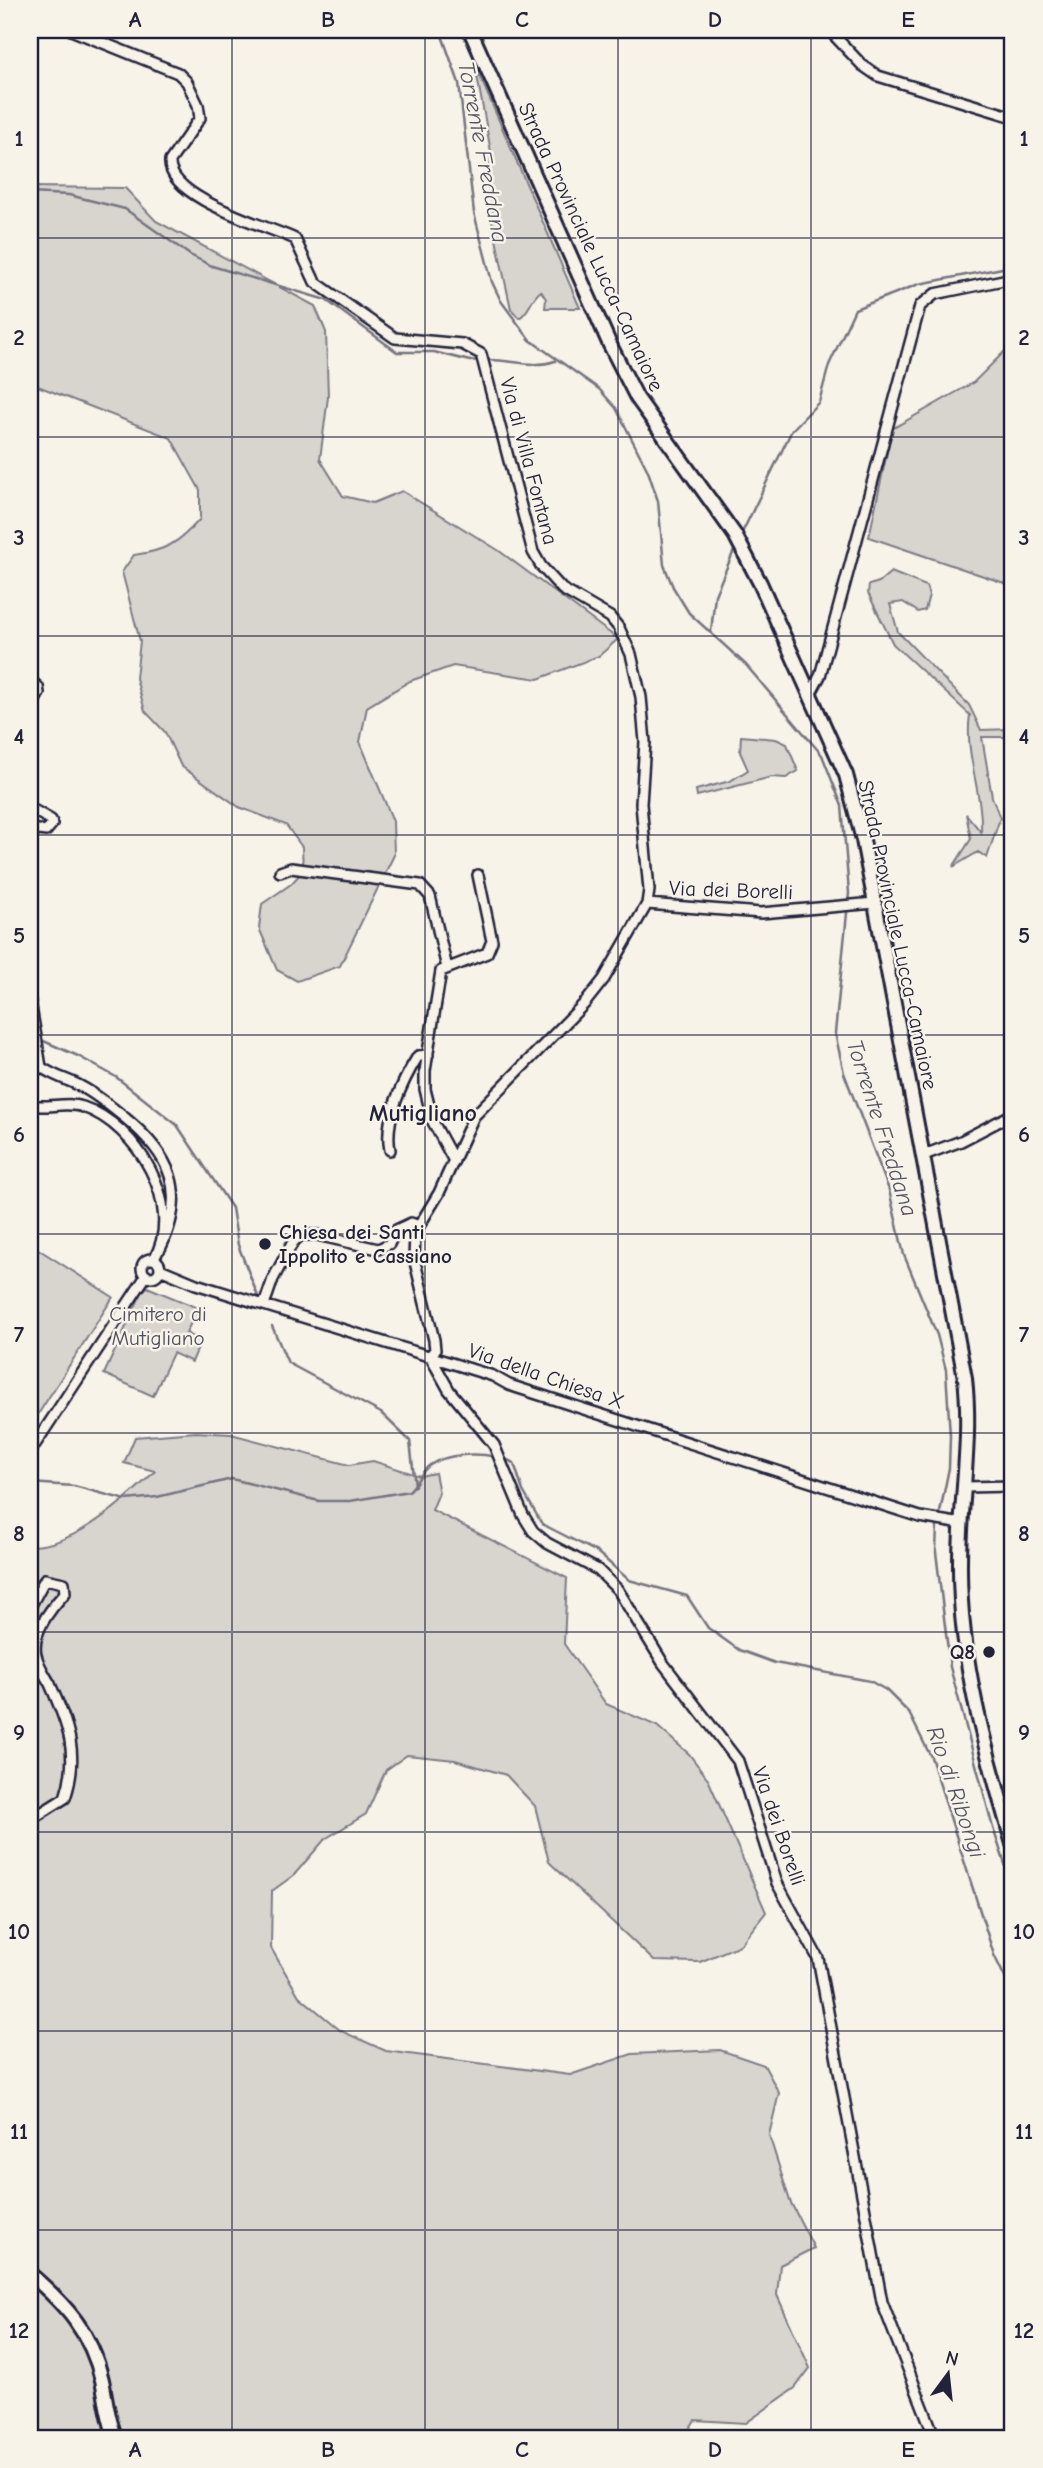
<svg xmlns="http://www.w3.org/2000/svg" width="1043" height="2468" font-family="'Comic Neue',sans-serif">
	<rect width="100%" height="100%" fill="#f7f3e8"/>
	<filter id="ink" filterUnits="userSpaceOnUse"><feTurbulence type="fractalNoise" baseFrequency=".0143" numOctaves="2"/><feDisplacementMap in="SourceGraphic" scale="14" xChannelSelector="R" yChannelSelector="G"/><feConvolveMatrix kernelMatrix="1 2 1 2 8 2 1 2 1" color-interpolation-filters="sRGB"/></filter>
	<g filter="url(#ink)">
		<path fill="#d8d5cf" stroke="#7d7c85" stroke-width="2" d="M475 65 580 308H545L546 299 541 291C530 299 530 312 519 318L511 309 491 216 494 210 488 186 491 152Z
			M30 187 125 188 156 221 315 306 326 332 328 397 320 459 343 496 373 503 402 491 498 550 618 639 599 656 538 679 453 666 410 681 367 707 360 742 393 821 394 855 340 966 297 981 277 970 259 928 262 904 291 884 303 871 302 847 286 825 239 807 181 766 165 732 145 711 136 678 140 641 122 572 134 555C165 551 179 543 200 519V490L171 438 30 383Z
			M1013 343V586L869 537 892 429 974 382Z
			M891 572 926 586 929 595 925 610 918 612 903 602 890 604 898 632 969 705 981 730 1013 729V737H982L992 797 1000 818 987 858 978 852 953 867 971 839 966 814 981 832C983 793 964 754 970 715L893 644 868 593 869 585 879 582Z
			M741 736 776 739 787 744 798 771 786 778 772 777 697 796 696 790 730 781 748 770 740 752Z
			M38 1249 113 1297 35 1419 30 1415V1263Z
			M147 1287 198 1308 186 1333 201 1341 192 1362 173 1353 153 1396 104 1374 142 1292Z
			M196 1432 231 1434 349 1465 373 1461 420 1476 435 1473 439 1493 432 1510 567 1578 564 1644 606 1704 657 1726 689 1754 708 1779 766 1912 740 1945 700 1962 654 1961 549 1862 535 1806 506 1775 455 1760 407 1755 386 1770 366 1814 325 1839 294 1875 272 1891 271 1948 299 1996 341 2031 386 2051 570 2075 632 2054 720 2050 764 2065 779 2093 769 2135 790 2201 814 2248 780 2265 777 2295 810 2368 795 2388 746 2423 695 2420 683 2438H30V1546C73 1547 125 1501 155 1471L124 1463 135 1437Z"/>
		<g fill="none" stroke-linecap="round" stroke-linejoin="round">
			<path stroke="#76747f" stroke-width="2.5" d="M440 30 459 83 474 213 492 282 501 301 530 340 599 389 616 408 648 471 658 501 664 565 673 587 689 613 746 665 822 755 842 806 849 893 835 1033 844 1073 889 1190 904 1255 937 1335 946 1370 950 1436 949 1468 939 1517
				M30 193 69 195 125 209 190 255 212 266 326 300 397 352H434L470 361 480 360
				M487 360C511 359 531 369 555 361
				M740 537 792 430 819 402 829 365 855 309 919 284 1013 266
				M711 632 715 595 736 546
				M39 1039 78 1056 116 1077 177 1125 232 1208 238 1245 259 1299
				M272 1326 288 1363 381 1413 410 1441 415 1486
				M503 1458 514 1463 523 1491 542 1524 597 1552 629 1580 687 1596 708 1628 739 1650 775 1663 870 1681 886 1690 909 1713 931 1757 994 1955 1013 1994
				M30 1483 74 1486 126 1500 157 1497 232 1479 319 1501H350L409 1491C417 1484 421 1471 430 1465 448 1453 477 1453 497 1457
				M937 1524 936 1552 950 1667 993 1828 1013 1888"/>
			<g stroke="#22223b" stroke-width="14">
				<path id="street" d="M71 30 178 73 187 82 198 105 200 118 170 161C167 198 267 226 295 239L315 282 395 338 462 344 481 354 533 552 541 566 562 589 610 617 619 628 631 654 641 697 645 742 641 804 649 890 647 904 604 979 585 1003 474 1116 439 1193 419 1226 415 1234 414 1258 434 1340 435 1350 430 1356 449 1390 494 1445 523 1515 533 1531 547 1543 598 1570 618 1590 663 1663 738 1761 777 1883 818 1958 882 2302 935 2438
					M829 30 862 65 878 76 1013 117
					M30 680 38 687 39 693 30 709
					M811 693 820 676 920 306 935 294 1013 278
					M30 808 51 820 52 824 46 831 30 829
					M30 853V867
					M280 872 291 868 420 885 430 896 447 968
					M647 904 761 913 875 903
					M30 1001 41 1067C53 1076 67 1079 80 1086 96 1094 110 1106 124 1117 171 1155 188 1192 160 1249
					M30 1105C47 1109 66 1101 83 1107 137 1125 185 1206 154 1259
					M390 1150C384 1120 402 1082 418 1056L428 1055
					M924 1155 961 1141 1013 1114
					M454 1161 433 1122 425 1089V1071L441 971 487 953 492 941 478 875
					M142 1268a9 9 0 1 1 18 0a9 9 0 1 1-18 0Z
					M160 1269 196 1284 493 1376 509 1385 920 1517 962 1524
					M264 1305 273 1279 293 1242 301 1235H317L378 1249 389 1244 396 1230 411 1223 419 1226
					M30 1452 146 1276
					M965 1487 1013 1486
					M30 1607 45 1579 64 1583 65 1593C51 1608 31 1633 36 1655 38 1665 45 1675 50 1684 68 1725 80 1754 65 1798L30 1820"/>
			</g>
			<g stroke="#22223b" stroke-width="18">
				<path id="secondary" d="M470 30 610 345 637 398 735 535 760 583 846 775 863 840 965 1378C972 1440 960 1501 960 1563 959 1661 986 1752 1013 1844
					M30 2274C66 2305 91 2332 102 2380 106 2399 108 2421 116 2438"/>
			</g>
			<use href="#street" stroke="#f7f3e8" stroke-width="9"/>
			<use href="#secondary" stroke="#f7f3e8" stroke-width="12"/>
		</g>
	</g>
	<path fill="none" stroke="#22223b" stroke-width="2" stroke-opacity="0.55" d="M232 30V2438M425 30V2438M618 30V2438M811 30V2438M30 238H1013M30 437H1013M30 636H1013M30 835H1013M30 1035H1013M30 1234H1013M30 1433H1013M30 1632H1013M30 1832H1013M30 2031H1013M30 2230H1013"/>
	<g fill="#22223b" stroke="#f7f3e8" stroke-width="2.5">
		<circle cx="265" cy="1244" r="7"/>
		<circle cx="989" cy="1652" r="7"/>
	</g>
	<g text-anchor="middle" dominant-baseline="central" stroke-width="5" stroke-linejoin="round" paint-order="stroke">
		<g font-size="21" fill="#22223b" stroke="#f7f3e8">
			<text transform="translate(591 247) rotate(65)">Strada Provinciale Lucca-Camaiore</text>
			<text transform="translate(529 461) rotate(75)">Via di Villa Fontana</text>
			<text transform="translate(731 890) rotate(2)">Via dei Borelli</text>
			<text transform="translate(898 935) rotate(78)">Strada Provinciale Lucca-Camaiore</text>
			<text transform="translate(546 1376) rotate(19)">Via della Chiesa X</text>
			<text transform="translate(779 1826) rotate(71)">Via dei Borelli</text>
		</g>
		<g font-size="21" font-weight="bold" fill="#22223b" stroke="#f7f3e8" text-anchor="start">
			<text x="279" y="1232">Chiesa dei Santi<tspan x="279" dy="24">Ippolito e Cassiano</tspan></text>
			<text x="975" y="1652" text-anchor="end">Q8</text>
		</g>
		<g font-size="21" fill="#504f60" stroke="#f7f3e8">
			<text x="158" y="1314">Cimitero di<tspan x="158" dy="24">Mutigliano</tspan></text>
		</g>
		<g font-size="23" font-style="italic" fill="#535263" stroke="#f7f3e8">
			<text transform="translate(483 152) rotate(79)">Torrente Freddana</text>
			<text transform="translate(882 1128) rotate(72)">Torrente Freddana</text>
			<text transform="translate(956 1792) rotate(71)">Rio di Ribongi</text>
		</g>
		<g font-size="24" font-weight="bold" fill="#22223b" stroke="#f7f3e8">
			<text x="423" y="1113">Mutigliano</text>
		</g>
	</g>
	<rect width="1043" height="2468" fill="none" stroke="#f7f3e8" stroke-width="77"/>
	<g transform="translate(948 2374) rotate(15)" stroke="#f7f3e8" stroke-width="5" paint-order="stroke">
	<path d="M0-5L12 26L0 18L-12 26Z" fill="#22223b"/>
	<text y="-10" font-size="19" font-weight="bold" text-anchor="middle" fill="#22223b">N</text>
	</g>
	<rect x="38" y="38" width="966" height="2392" fill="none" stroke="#22223b" stroke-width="2.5"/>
	<g font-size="23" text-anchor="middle" font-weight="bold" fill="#22223b">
		<text x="135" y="27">A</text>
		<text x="328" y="27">B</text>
		<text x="522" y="27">C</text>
		<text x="715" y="27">D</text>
		<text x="908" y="27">E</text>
		<text x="19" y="146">1</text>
		<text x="1024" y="146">1</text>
		<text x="19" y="345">2</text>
		<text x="1024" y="345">2</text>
		<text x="19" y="545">3</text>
		<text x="1024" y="545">3</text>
		<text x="19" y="744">4</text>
		<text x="1024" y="744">4</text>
		<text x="19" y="943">5</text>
		<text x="1024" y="943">5</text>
		<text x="19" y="1142">6</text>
		<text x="1024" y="1142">6</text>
		<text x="19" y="1342">7</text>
		<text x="1024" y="1342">7</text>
		<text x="19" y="1541">8</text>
		<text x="1024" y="1541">8</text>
		<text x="19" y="1740">9</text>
		<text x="1024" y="1740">9</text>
		<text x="19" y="1939">10</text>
		<text x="1024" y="1939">10</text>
		<text x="19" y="2139">11</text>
		<text x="1024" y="2139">11</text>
		<text x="19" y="2338">12</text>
		<text x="1024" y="2338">12</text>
		<text x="135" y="2457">A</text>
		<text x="328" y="2457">B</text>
		<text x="522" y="2457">C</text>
		<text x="715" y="2457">D</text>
		<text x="908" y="2457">E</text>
	</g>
</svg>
